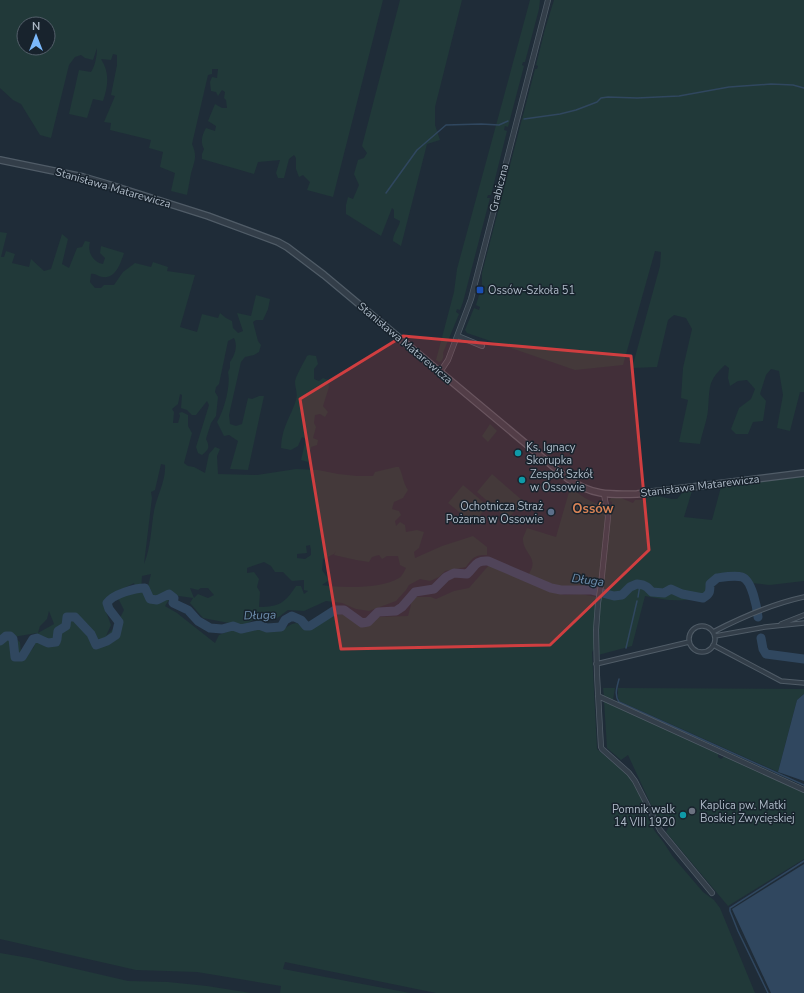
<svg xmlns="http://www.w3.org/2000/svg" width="804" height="993" font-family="'Nunito Sans',sans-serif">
	<rect width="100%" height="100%" fill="#1f2c38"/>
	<path fill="#213939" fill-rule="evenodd" d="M0 0H383L333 197 307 190 310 182 303 175 299 177 296 169V158L294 155 289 159 284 178H278L276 173 280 160 258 162 254 174 202 159V154L204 149C200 142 202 135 206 128L215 131 216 126 208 121 215 104 222 108H227L226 100 224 98 225 92 222 90 218 96 216 92 211 91 210 82 212 77 217 78 218 69H212V74L208 75 192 144C199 159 192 164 190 179 189 184 188 190 187 195L171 191 175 173 160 167 163 152 149 148 151 140 110 130 111 123 104 122 115 96 111 95 117 65V55L113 54 111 60 101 59C110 73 108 86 103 101L93 99 87 118 69 114 79 70 91 72C95 66 97 56 97 48L93 60 85 58 81 55 75 57 69 65 51 138 40 135 21 104 13 100 0 88ZM24 24H48V48H24Z
		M400 0H462L435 107V125L440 140 427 144 401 246 393 241C393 233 399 228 400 221L394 218V210L392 208 381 236 346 214V205L348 197 353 199 359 185 354 174 358 160 364 158 367 153 362 146Z
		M530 0H540L539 9 525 62H523L522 65 524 66 508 127 505 126 504 130 507 131 491 195H488L487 198H490L463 302 460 310 457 309 456 312 459 314 443 353C444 356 443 361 439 362L436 360 454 292 457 269Z
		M554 0H804V392H800L790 431 777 428 783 395 779 371 771 369 766 375 760 394 766 401 763 421 753 422 748 434H736L731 429 739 408 751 399 755 389 747 380 738 381 730 386 728 378 729 368 725 365C707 381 710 388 708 410 707 421 702 433 700 444L679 442 688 400 681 398 683 368 692 329 686 318 674 315 668 320 657 367 632 368 660 266 661 252 655 251 623 365 575 370 467 333 465 330 474 308 479 310 480 307 476 305 482 286V273L535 69H537L538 66 536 65 545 29Z
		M0 232 7 233 1 257H4L6 251 15 254 12 263 29 267 31 259 44 271 51 269 62 234 68 239 62 264 69 268 77 248 82 247 85 241 90 242C87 252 93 262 103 264L105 258 100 253 101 246 124 253C121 262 116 279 103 277 98 277 96 273 91 274L90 282 95 288H101L104 285H114L123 272 135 263 151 267 153 262 168 267 167 271 195 275 180 327 197 332 202 314 218 318 220 313 226 318 232 321 233 328 238 333 243 331 237 313 251 316 256 295 270 299 268 309 263 320H256L253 322 258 341 261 345 259 352 254 355 245 357 241 362 229 415 230 424 236 426 242 424 248 398 252 399 259 396H264L248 470 230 469 238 441 229 435 224 436 217 422C224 411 231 385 228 372L230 368V362C235 355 238 346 234 338L228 341 219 384 216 387 215 392 218 397 216 416 211 423 206 439C210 447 209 449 202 455L198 453 196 447 209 405 207 401 196 415H192L187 410 181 408 182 395 180 394 178 404 172 409 174 412 173 423H178L180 416 179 413 182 412 188 415V426L192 433 184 463 188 466 194 467 205 473 209 454 215 447 220 449 217 456 218 474 257 475 296 469 318 470 338 474 357 476H373L375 472 396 467H399C403 475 403 483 408 490L403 498 394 502 392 509 399 511 401 515 395 521 396 526 400 522 405 525 406 532 417 530 424 532 419 548 414 552 415 558 442 546 473 536 487 547V555C475 555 473 557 466 567L445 571 439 577 430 581 420 579 409 585 406 590 396 601 369 611 356 609 342 603 326 601 304 611 288 610 276 619 267 618 260 621 253 620 244 625 229 623 203 618 190 603 193 598 172 595 165 606 177 613 215 643 219 635 229 631 283 629 292 624 297 623 303 628C306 628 310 628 312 627 321 623 328 614 338 614 355 612 357 638 376 617L408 616 411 605V602L416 597H431L436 599 454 591 469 588 489 565 564 595 581 594 597 597 595 611 594 649 592 652 597 749 627 774 633 783 647 810V815L654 830 664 843 673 857 703 892 714 900 720 908 755 993H436L285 962 283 969 410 993H280L281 986 197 972 136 970 0 939ZM161 464 165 465C166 481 157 495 154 511 151 528 151 547 144 564L152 498 151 492 155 490ZM310 545 311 550V555L305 559 297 558V554L307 553 306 546ZM336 551 334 555 356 560 369 562 372 557 379 555 382 559 387 556H398L400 565 406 568C404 572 402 576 399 578 382 589 342 588 322 585L329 580 322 570 323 559 334 554ZM264 562 271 566 275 572H283L292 581 304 580V590L308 591 304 594 301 586H296C285 603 279 607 259 607L260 592 257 587 259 579 254 572 247 573V568ZM151 574 147 590 141 592 142 576ZM134 583 135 586 125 592 118 598 124 610 116 626 106 636 111 625 105 609V601L111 595ZM190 588 198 590 201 588H208L214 595 208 598 198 594 194 598ZM49 611 54 624 38 633 40 626 47 619ZM37 633 34 647 27 655 21 652 20 642 13 637Z
		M309 355 316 356 318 364 314 369V379L319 381 323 378 328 380 329 387 323 406 328 412 325 417 320 414 315 415 314 423 316 427 313 438 318 440 317 445 311 447 308 462 301 460 306 439 302 437 298 446 291 450 281 448C282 426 290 419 296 400 298 393 295 388 295 382 295 377 304 362 307 356Z
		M490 424 497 431 488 442 482 436Z
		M492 474 523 501 508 519 477 492Z
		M804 476V581L770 585 751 583C750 580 749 577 746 575 739 571 716 572 710 579 706 583 711 592 704 594 694 598 683 589 674 587 667 586 662 590 656 590 652 589 651 586 648 584 637 576 626 586 619 593L606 592 602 590 610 519 608 505H612V502L609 501 611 498H621L633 503 635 500H643L652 495 672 499H677L683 492 692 491 684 517 712 520 721 487Z
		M463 485 488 506 473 523 448 503Z
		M573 490 585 498 605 508 606 514 599 586C590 585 582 589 574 589 558 590 542 581 528 575 541 557 522 554 523 538 524 535 526 531 527 528L556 537 569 492Z
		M639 586C645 588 646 590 650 593 659 598 666 593 674 592L692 599C675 602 661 599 645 596L632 646 598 655 600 597H622L634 588Z
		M603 688H615L613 700 604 696Z
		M618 688 804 689V694L797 700 778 772 619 701 618 697Z
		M604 701 718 753V757L721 759 725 756 804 793V859L728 906 666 832 668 828 665 824H660L628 755 621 760 607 748Z
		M0 953 29 958 128 981 168 982 207 986 251 993H0Z"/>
	<path fill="#30475f" d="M804 694V781L778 772 797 700Z
		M804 864V993H771L732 909Z"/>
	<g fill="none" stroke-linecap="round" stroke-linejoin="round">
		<path stroke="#30475f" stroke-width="1.5" d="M524 119 560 114 576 110 597 102 601 98 608 97 637 98 679 96 729 87 771 84 793 85 804 88
			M386 193 417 150 446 125 481 124 499 125 508 121
			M638 597 640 585
			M626 648 637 601
			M619 679C617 687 614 695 619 702L804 785
			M768 993 738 931 730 911V908L804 861"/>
		<path stroke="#30475f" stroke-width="9" d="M761 638 763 649 766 654 804 659
			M0 641 6 636H10L13 639 15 657H22L33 639 37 638 48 643 56 642 57 639 58 631 66 626 67 617H75L91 634 96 645 107 641 116 635 119 622 109 609 107 603C113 594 135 588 145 588L150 599 157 600 169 594 174 598 173 603 188 610 198 621 210 628 222 629 233 626 241 629 259 625 267 628 281 627 285 620 292 616 301 620 306 626H310L335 610H344L362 623 368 622 378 612 396 611 402 607 415 592 434 589 446 577 454 573 467 574C475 567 475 560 488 561L551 588 561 590H591L614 596 622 595 630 587 637 584 643 585 647 587 652 592 664 593 671 589 682 594 703 598C710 594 710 592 710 584L717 578C724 577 735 575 742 577 752 580 757 608 758 617"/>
		<g stroke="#505c67" stroke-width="5.5">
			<path id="pedestrian" d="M781 624 804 615
				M689 639a13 13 0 1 1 26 0a13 13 0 1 1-26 0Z
				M713 632C742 617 772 604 804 597
				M715 636 765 627 804 623
				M713 645 781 681 804 683
				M596 664 689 642"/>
		</g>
		<g stroke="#505c67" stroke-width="6">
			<path id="minor" d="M458 336 482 346
				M440 372 448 360 471 299 548 0
				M604 494 608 517 601 585 598 603 596 630 597 675 601 747 602 749 629 773 635 781 660 830 712 893
				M598 696 804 790"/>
		</g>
		<g stroke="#505c67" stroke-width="8">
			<path id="tertiary" d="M0 160 83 177 107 184 208 216 278 242 287 247 324 275 567 478C590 495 609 495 637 494L804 473"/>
		</g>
		<use href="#pedestrian" stroke="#333e49" stroke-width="3.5"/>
		<use href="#minor" stroke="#333e49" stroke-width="4.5"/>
		<use href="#tertiary" stroke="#333e49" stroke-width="5.5"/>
	</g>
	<path fill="#d03e40" fill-opacity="0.2" stroke="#d03e40" stroke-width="3" stroke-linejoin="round" d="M403 336 631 356 649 550 550 645 341 649 300 399Z"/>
	<rect fill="#1a4fb4" stroke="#18232d" stroke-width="1.5" x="476" y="286" width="8" height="8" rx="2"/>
	<g fill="#0f9aa8" stroke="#18232d" stroke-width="1.5">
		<circle cx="518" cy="453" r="4"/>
		<circle cx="522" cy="480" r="4"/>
		<circle cx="683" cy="815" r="4"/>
	</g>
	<circle fill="#5c6f8a" stroke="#18232d" stroke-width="1.5" cx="551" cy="512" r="4"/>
	<circle fill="#6b7280" stroke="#18232d" stroke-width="1.5" cx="692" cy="811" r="4"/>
	<g text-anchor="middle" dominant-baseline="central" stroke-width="3" stroke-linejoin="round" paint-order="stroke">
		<g font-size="11" fill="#adb9c6" stroke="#18232d">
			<text transform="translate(113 188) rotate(16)">Stanisława Matarewicza</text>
			<text transform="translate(499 188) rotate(-76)">Grabiczna</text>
			<text transform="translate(405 343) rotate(40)">Stanisława Matarewicza</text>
			<text transform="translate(700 486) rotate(-7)">Stanisława Matarewicza</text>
		</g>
		<g font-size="11" fill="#adb9c6" stroke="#18232d" text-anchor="start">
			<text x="488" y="290">Ossów-Szkoła 51</text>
			<text x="526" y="447">Ks. Ignacy<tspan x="526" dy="13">Skorupka</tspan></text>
			<text x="530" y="474">Zespół Szkół<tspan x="530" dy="13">w Ossowie</tspan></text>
			<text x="543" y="506" text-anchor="end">Ochotnicza Straż<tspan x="543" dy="13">Pożarna w Ossowie</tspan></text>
			<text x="700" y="805">Kaplica pw. Matki<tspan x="700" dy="13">Boskiej Zwycięskiej</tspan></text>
			<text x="675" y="809" text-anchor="end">Pomnik walk<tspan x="675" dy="13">14 VIII 1920</tspan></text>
		</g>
		<g font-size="12" font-style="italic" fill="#6c8cab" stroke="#18232d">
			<text transform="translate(588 580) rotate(8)">Długa</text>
			<text transform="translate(260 615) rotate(-2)">Długa</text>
		</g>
		<g font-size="13" font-weight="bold" fill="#d88356" stroke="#18232d">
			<text x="593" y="509">Ossów</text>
		</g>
	</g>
	<g transform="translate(36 36)"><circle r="19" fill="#18232d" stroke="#545f6a"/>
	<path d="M0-3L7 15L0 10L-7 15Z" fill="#7bb9fc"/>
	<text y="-6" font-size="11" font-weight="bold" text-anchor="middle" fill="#adb9c6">N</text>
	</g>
</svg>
